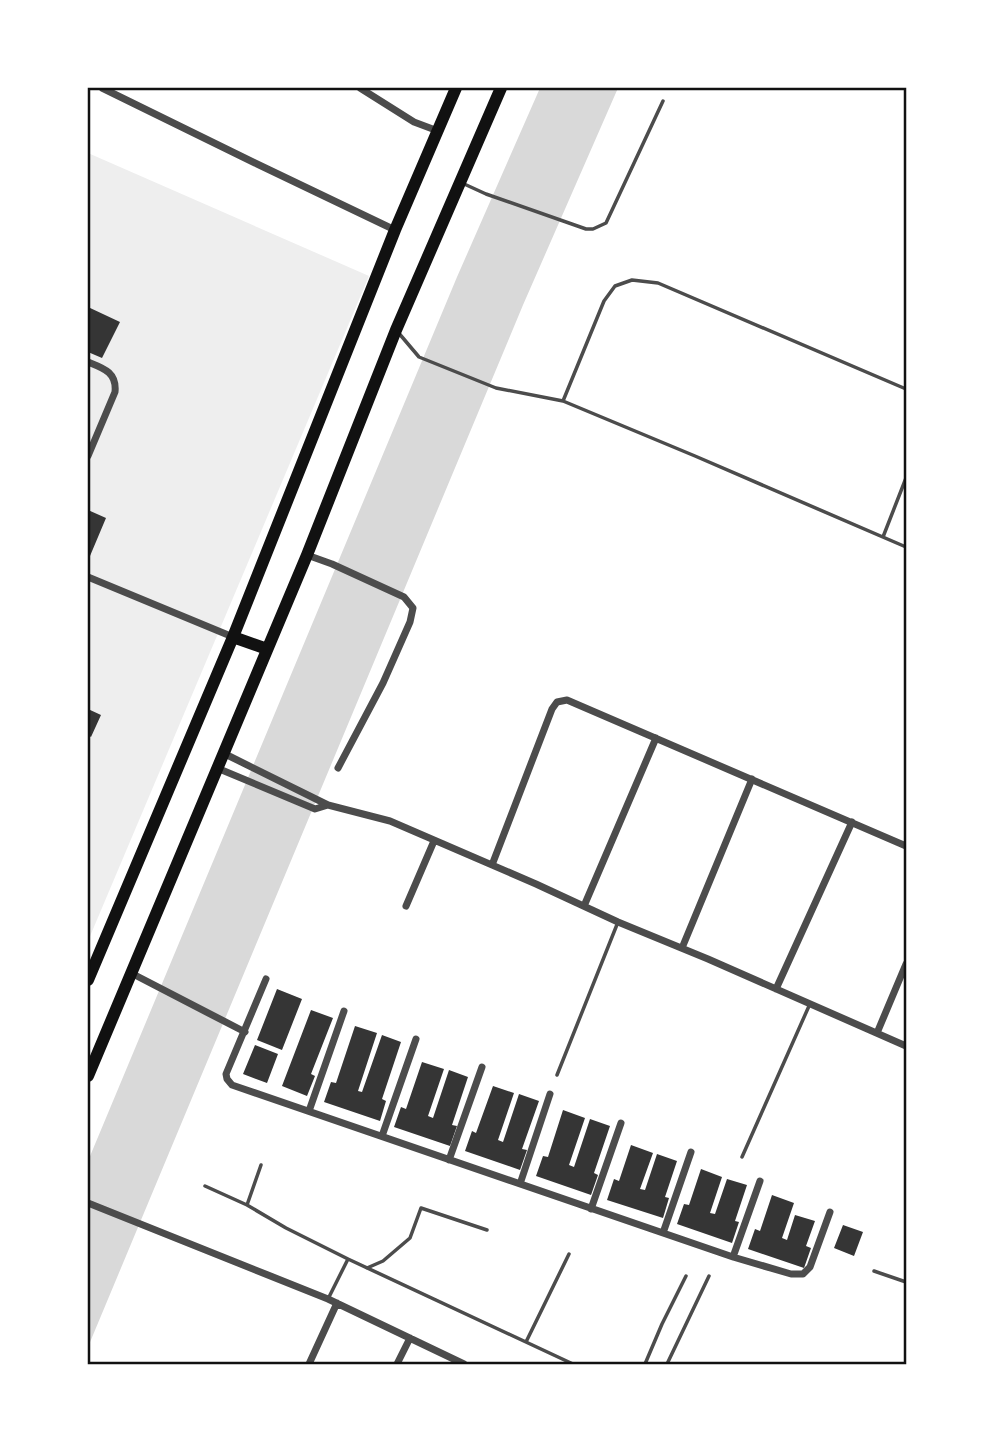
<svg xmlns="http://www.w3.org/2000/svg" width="994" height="1452" font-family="Rubik,sans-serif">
	<rect width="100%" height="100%" fill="#fff"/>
	<path fill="#eee" d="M88 153 369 276 88 941Z"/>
	<path fill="#d9d9d9" d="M540 88H618L523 305 88 1347V1161L457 277Z"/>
	<path fill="#353535" d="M88 307 120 322 102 358 88 352Z
		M88 510 106 518 90 556 88 555Z
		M88 709 101 715 91 737 88 735Z
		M277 989 302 999 282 1050 257 1040Z
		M311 1010 333 1018 311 1074 315 1076 307 1096 282 1086Z
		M355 1026 377 1033 358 1091 362 1092 382 1035 401 1042 382 1099 386 1101 380 1121 324 1102 331 1082 336 1083Z
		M255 1045 278 1054 267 1083 243 1074Z
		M422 1062 444 1069 428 1116 433 1118 449 1070 468 1077 452 1125 457 1126 450 1146 394 1127 401 1107 406 1109Z
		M493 1086 514 1093 498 1140 503 1142 519 1094 539 1101 522 1149 527 1150 520 1170 465 1151 472 1131 476 1133Z
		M563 1110 585 1118 569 1165 574 1167 590 1119 610 1126 594 1173 598 1175 591 1195 536 1176 543 1156 548 1157Z
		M631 1145 653 1153 640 1189 645 1190 657 1154 677 1161 665 1197 669 1198 663 1218 607 1200 614 1179 619 1181Z
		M701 1169 722 1177 710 1213 715 1214 727 1179 747 1185 735 1221 739 1222 732 1243 677 1224 684 1204 689 1205Z
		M772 1195 794 1203 782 1238 787 1240 795 1215 815 1221 806 1246 811 1248 804 1268 748 1249 755 1229 760 1231Z
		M843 1225 863 1232 854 1256 834 1248Z"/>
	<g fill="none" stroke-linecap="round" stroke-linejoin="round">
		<path stroke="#4c4c4c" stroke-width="3.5" d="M462 183 486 194 586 229H593L606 223 663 101
			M397 331 419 357 496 388 563 401 695 456 906 547
			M563 401 604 301 615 286 632 280 658 283 906 389
			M883 537 906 478
			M557 1075 618 922
			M742 1157 809 1006
			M261 1165 247 1205 286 1228 348 1259
			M205 1186 247 1205
			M367 1268 383 1261 410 1238 421 1208 487 1230
			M874 1271 906 1282
			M328 1299 348 1259 573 1364
			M526 1342 569 1254
			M645 1364 662 1324 686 1276
			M667 1364 709 1276"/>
		<path stroke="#4c4c4c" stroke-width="7" d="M102 88 255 163 395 230
			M360 88 414 122 438 131
			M88 362C103 368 117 372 115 392L88 456
			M307 555 332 564 404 597 413 608 410 622 383 683 338 768
			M88 577 233 637
			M223 753 328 805 390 821 536 884 618 922 708 959 906 1046
			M217 768 315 809 328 805
			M492 865 552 709 557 702 567 700 906 846
			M406 906 434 841
			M584 906 656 738
			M682 948 752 779
			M131 973 245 1032
			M266 979 226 1074 227 1079 232 1085 733 1257 791 1274H803L810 1267 830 1212
			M776 989 852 822
			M877 1033 906 964
			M309 1111 344 1011
			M382 1136 416 1039
			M449 1160 482 1067
			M520 1184 550 1094
			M88 1203 328 1299 464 1364
			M591 1209 621 1123
			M663 1233 691 1152
			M733 1257 760 1181
			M309 1364 337 1303
			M397 1364 410 1338"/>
		<path stroke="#111" stroke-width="12" d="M233 637 267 649
			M88 980 233 637 395 230 456 88
			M88 1076 307 555 396 330 501 88"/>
	</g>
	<rect width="994" height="1452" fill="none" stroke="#ffffff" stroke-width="178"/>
	<rect x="89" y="89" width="816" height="1274" fill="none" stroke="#111" stroke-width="2.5"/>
</svg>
